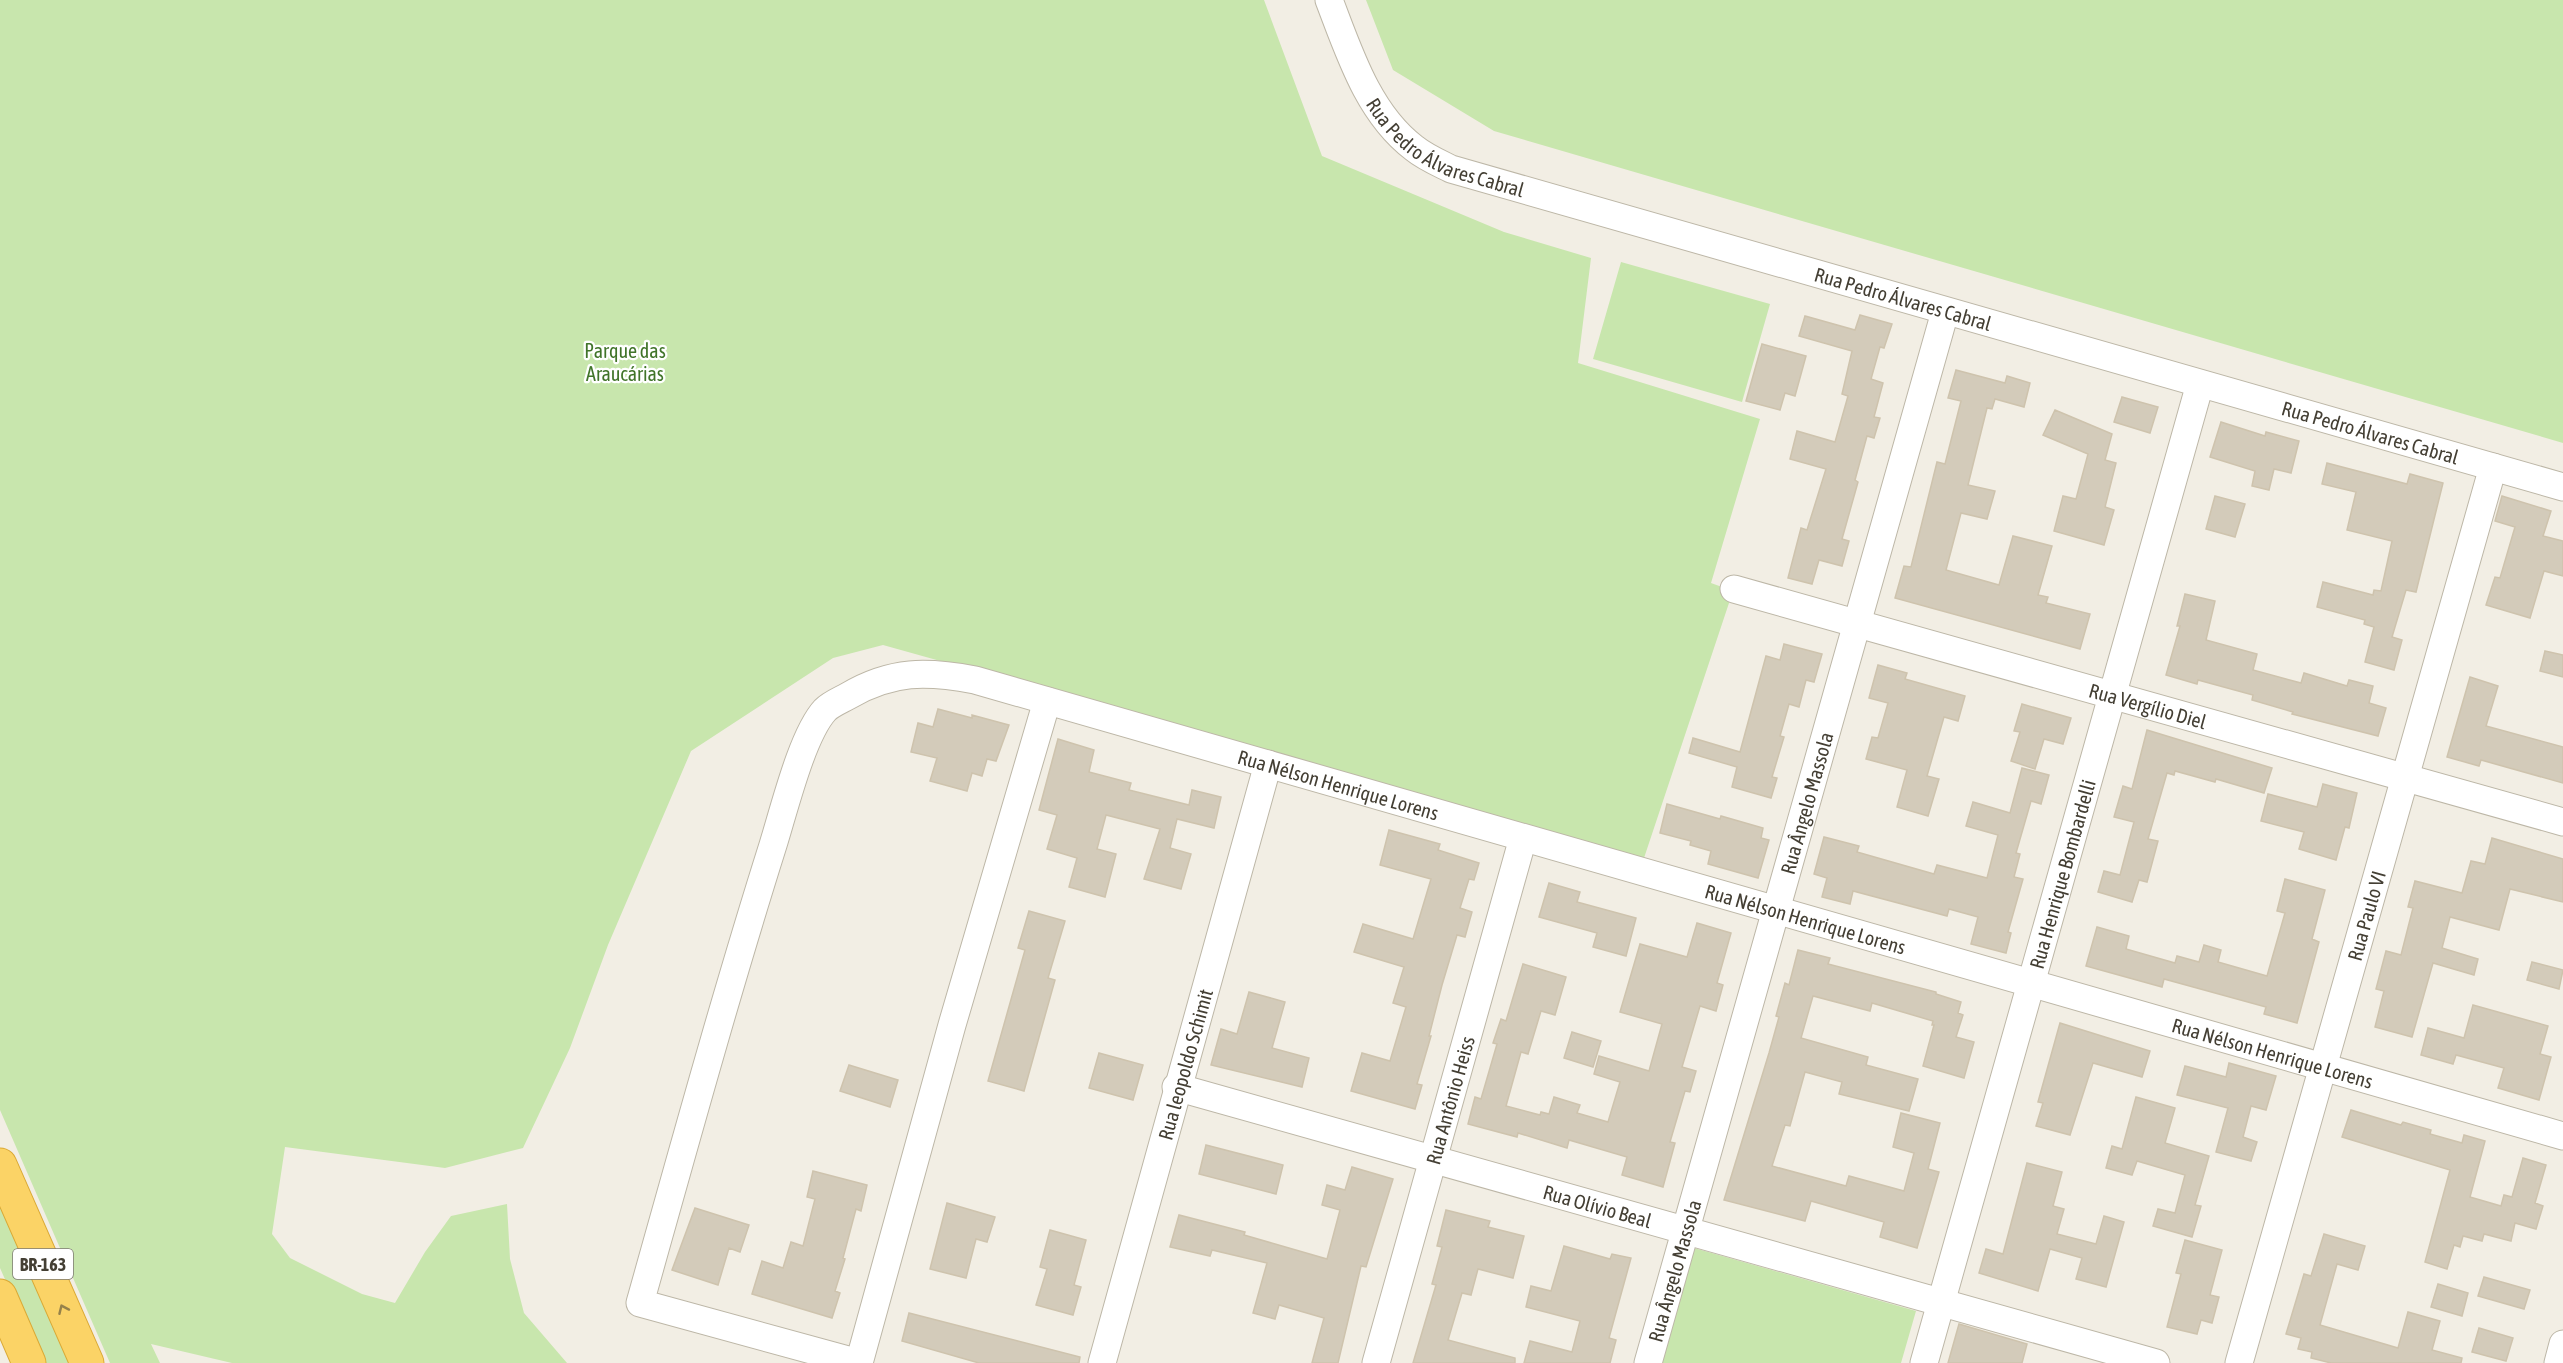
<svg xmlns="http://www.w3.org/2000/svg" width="2563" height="1363" font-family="'Asap Condensed',sans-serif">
	<rect width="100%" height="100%" fill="#f2eee4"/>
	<path fill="#c8e6ad" d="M0 0H1264L1322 156 1504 232 1591 258 1578 363 1760 419 1711 583 1733 591 1644 858 883 645 833 658 691 751 608 945 570 1048 523 1148 445 1168 285 1147 272 1234 290 1258 362 1294 395 1303 425 1252 451 1216 507 1204 510 1259 524 1313 567 1363H232L151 1344 160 1363H110L0 1110Z
		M1366 0H2563V443L1494 131 1393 70Z
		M1621 262 1770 304 1742 402 1593 359Z
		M0 1190 75 1363H42L0 1268Z
		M1694 1248 1916 1311 1901 1363H1661Z"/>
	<path fill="#d3cbba" stroke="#cec3ad" stroke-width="1.5" d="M1860 315 1892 324 1884 348 1880 347 1871 379 1883 383 1874 417 1880 418 1874 438 1867 436 1855 480 1858 482 1842 539 1849 541 1842 566 1819 560 1812 584 1788 578 1801 528 1807 530 1826 469 1790 459 1797 431 1835 442 1848 396 1842 394 1852 351 1799 336 1805 316 1855 330Z
		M1762 344 1806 356 1795 396 1785 393 1780 410 1746 401Z
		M1956 370 2005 383 2007 376 2030 383 2024 407 1995 399 1992 409 1987 408 1968 485 1995 491 1987 519 1961 513 1946 570 1999 585 2013 536 2052 546 2038 595 2048 597 2046 603 2090 614 2080 649 1895 598 1904 566 1911 567 1937 462 1945 464 1961 401 1948 398Z
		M2122 397 2158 407 2150 433 2114 422Z
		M2055 410 2112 434 2105 460 2116 463 2105 507 2114 510 2104 545 2054 531 2063 496 2076 499 2088 454 2043 435Z
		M2221 422 2265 436 2266 432 2299 441 2291 473 2274 469 2269 490 2252 486 2255 471 2210 457Z
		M2327 463 2407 484 2410 474 2443 483 2416 592 2406 590 2392 637 2402 640 2394 670 2365 662 2374 627 2364 624 2365 620 2317 607 2323 582 2373 595 2374 590 2381 591 2392 541 2347 530 2356 492 2322 484Z
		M2215 496 2245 504 2235 537 2206 529Z
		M2502 496 2551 511 2543 536 2563 541V576L2544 571 2530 618 2486 605 2495 577 2500 578 2515 527 2495 521Z
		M2185 594 2215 601 2206 640 2257 654 2253 670 2301 683 2304 673 2347 686 2349 680 2373 686 2369 703 2386 708 2378 736 2292 714 2293 712 2252 700 2253 695 2198 680 2197 684 2166 675 2180 626H2177Z
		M1784 644 1822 654 1814 682 1806 680 1799 707 1789 704 1780 736 1784 737 1772 777 1777 778 1771 798 1732 787 1737 767 1689 753 1693 738 1740 752 1766 656 1780 660Z
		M2545 651 2563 655V677L2540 671Z
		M1878 665 1907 673 1905 679 1965 696 1958 721 1944 717 1927 776 1939 779 1928 816 1897 807 1907 770 1866 759 1872 737 1878 738 1888 703 1869 698Z
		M2470 677 2498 686 2486 726 2563 747V783L2481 760 2479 766 2447 757Z
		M2022 704 2071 718 2063 744 2044 739 2035 769 2011 761 2020 732 2014 731Z
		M938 709 972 718V715L1009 725 996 761 987 759 982 776 972 773 967 791 930 781 937 758 911 752 918 723 933 727Z
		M2147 730 2272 768 2264 793 2216 779 2215 782 2175 771 2174 775 2167 773 2148 839 2158 841 2147 882 2139 880 2132 902 2098 892 2104 871 2120 875 2134 822 2114 817 2123 786 2132 789Z
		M1058 739 1094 750 1089 772 1131 783 1129 790 1189 805 1192 790 1221 797 1214 828 1177 819 1170 848 1191 854 1181 889 1144 879 1160 829 1106 815 1097 849 1116 854 1105 897 1069 887 1077 858 1047 849 1057 815 1039 810Z
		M2022 768 2049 775 2041 804 2031 801 2016 853 2020 854 2014 877 2023 879 2008 932 2011 933 2006 953 1971 944 1978 917 1949 909 1947 916 1853 891 1850 904 1822 897 1827 878 1814 874 1824 837 1859 846 1857 852 1934 874 1937 865 1987 878 1998 835 1966 826 1973 802 2010 813Z
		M2323 784 2357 793 2349 828 2345 827 2336 860 2299 849 2304 832 2261 821 2268 794 2317 807Z
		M1667 804 1720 819 1721 816 1763 828 1761 838 1769 840 1758 878 1708 864 1711 851 1690 845 1691 841 1660 833Z
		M1389 830 1440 844 1438 850 1479 863 1474 880 1469 879 1460 908 1472 912 1465 937 1457 935 1442 985 1429 1036H1431L1417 1084 1422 1085 1415 1109 1351 1091 1362 1053 1390 1061 1406 1007 1393 1003 1404 967 1354 952 1363 924 1413 939 1431 879 1380 865Z
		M2492 838 2563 859V902L2510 889 2499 930 2450 917 2442 948 2478 959 2474 975 2433 963 2412 1037 2375 1027 2384 991 2376 989 2386 951 2401 955 2413 908 2408 907 2415 881 2462 893 2471 861 2485 864Z
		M2285 879 2325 890 2312 939 2319 942 2297 1023 2264 1014 2266 1007 2164 979 2162 987 2086 966 2097 927 2129 936 2126 949 2175 963 2177 956 2199 962 2204 945 2221 950 2218 962 2267 976 2285 913 2277 911Z
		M1549 883 1580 892 1577 902 1636 918 1626 956 1593 947 1597 933 1539 917Z
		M1029 911 1065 921 1048 978 1055 980 1024 1091 988 1081 1025 950 1018 948Z
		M1697 923 1731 933 1717 983 1723 985 1716 1011 1700 1006 1682 1067 1696 1071 1690 1092 1685 1091 1670 1142 1675 1143 1663 1187 1622 1175 1627 1157 1569 1140 1567 1148 1518 1133 1517 1137 1468 1124 1475 1097 1481 1099 1497 1044 1493 1043 1501 1019 1506 1021 1523 964 1566 977 1555 1015 1541 1011 1528 1054 1521 1052 1506 1106 1540 1115 1541 1112 1549 1114 1554 1097 1580 1105 1577 1113 1608 1122 1620 1082 1594 1074 1599 1056 1649 1071 1662 1024 1620 1012 1640 944 1687 957Z
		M1798 950 1830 958 1828 964 1936 992V994L1961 1002 1958 1013 1963 1015 1956 1037 1974 1042 1964 1078 1923 1066 1934 1025H1932L1933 1021 1872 1003 1870 1011 1813 996 1801 1038 1868 1057 1866 1065 1918 1079 1909 1111 1839 1094 1842 1082 1805 1072 1790 1126 1785 1125 1772 1166 1846 1186 1849 1176 1904 1191 1914 1153 1893 1147 1901 1113 1940 1123 1928 1169 1939 1172 1917 1248 1880 1237 1884 1222 1811 1201 1805 1221 1724 1200 1769 1053 1779 1017 1776 1016 1785 983 1789 985Z
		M2532 962 2563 970 2559 989 2527 980Z
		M1249 992 1285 1002 1272 1048 1309 1058 1302 1087 1211 1065 1221 1029 1237 1034Z
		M2473 1005 2548 1026 2540 1054 2551 1057 2539 1100 2498 1088 2504 1068 2456 1055 2453 1064 2421 1055 2428 1028 2464 1038Z
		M2060 1023 2150 1051 2142 1077 2093 1063 2070 1135 2036 1126 2043 1103 2038 1102Z
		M1572 1032 1601 1041 1593 1067 1564 1058Z
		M1099 1053 1143 1065 1133 1100 1089 1088Z
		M2229 1063 2276 1076 2266 1110 2251 1106 2243 1137 2257 1142 2251 1161 2216 1152 2228 1108 2177 1095 2185 1066 2226 1077Z
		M849 1065 898 1080 890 1107 840 1091Z
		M2136 1097 2175 1108 2165 1143 2209 1156 2195 1205 2201 1206 2192 1237 2153 1226 2158 1209 2175 1213 2185 1175 2137 1161 2132 1175 2106 1168 2112 1146 2122 1149Z
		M2351 1110 2401 1125 2403 1122 2431 1130 2430 1134 2462 1143 2464 1135 2485 1141 2470 1197 2501 1206 2504 1195 2512 1197 2523 1158 2546 1165 2535 1203 2543 1206 2536 1229 2515 1223 2511 1241 2484 1234 2482 1241 2463 1236 2460 1247 2454 1245 2447 1269 2425 1262 2450 1170 2342 1137Z
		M1206 1145 1283 1165 1276 1194 1199 1174Z
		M2027 1163 2062 1172 2053 1206 2064 1209 2057 1234 2096 1244 2104 1216 2124 1222 2106 1287 2076 1279 2082 1258 2050 1249 2038 1291 1979 1273 1986 1249 2003 1254Z
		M1352 1167 1393 1179 1366 1267 1361 1266 1338 1363H1312L1324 1318 1279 1305 1275 1319 1253 1313 1267 1263 1212 1250 1210 1256 1170 1247 1179 1215 1245 1232 1244 1235 1327 1259 1340 1210 1322 1205 1327 1185 1345 1190Z
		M813 1171 867 1185 861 1211 856 1209 843 1258 845 1259 835 1291 840 1293 832 1318 752 1294 762 1261 783 1268 791 1242 803 1246 815 1199 807 1197Z
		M947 1203 995 1217 987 1242 976 1239 966 1278 930 1269Z
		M695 1208 749 1225 740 1252 729 1248 718 1285 672 1270Z
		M1446 1210 1490 1221 1488 1227 1524 1236 1513 1278 1478 1269 1471 1295 1462 1293 1448 1340 1515 1358V1363H1413L1436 1285 1432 1284 1442 1247 1437 1246Z
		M1050 1230 1086 1240 1074 1285 1081 1287 1073 1315 1036 1305 1047 1269 1040 1267Z
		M2324 1234 2365 1246 2358 1270 2337 1264 2320 1325 2398 1348 2408 1312 2440 1321 2432 1350 2462 1358 2461 1363H2331L2311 1358 2312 1352 2298 1349 2301 1338 2286 1334 2304 1274 2311 1276Z
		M2185 1240 2222 1250 2210 1295 2219 1297 2212 1323 2201 1320 2197 1334 2167 1327 2181 1274 2176 1273Z
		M1564 1246 1610 1259 1612 1254 1631 1258 1609 1338 1616 1340 1610 1363H1524L1530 1341 1572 1352 1580 1321 1526 1307 1531 1286 1551 1291Z
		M2484 1277 2530 1290 2524 1309 2478 1296Z
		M2438 1284 2468 1293 2462 1316 2431 1307Z
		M909 1313 1080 1357 1079 1363H979L902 1341Z
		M1959 1324 2027 1344 2022 1363H1948Z
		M2479 1328 2513 1338 2506 1361 2472 1352Z"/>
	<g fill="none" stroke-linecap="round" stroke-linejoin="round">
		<g stroke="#bdb7a7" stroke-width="29">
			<g id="minor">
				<path id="s1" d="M1329 0C1349 52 1368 113 1414 148 1425 157 1439 163 1451 169L2563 487"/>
				<path id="s2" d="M1734 589 2563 822"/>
				<path id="s3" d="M1176 1087 2156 1363"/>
				<path id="s4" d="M859 1363 640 1303C683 1150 725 997 773 845 784 810 802 735 825 710 831 704 841 700 848 696 892 670 927 671 975 680L2563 1136"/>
				<path d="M859 1363 952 1025 1047 701"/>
				<path id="s5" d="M1102 1363 1268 764"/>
				<path id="s6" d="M1376 1363 1523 838"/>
				<path id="s7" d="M1648 1363 1945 312"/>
				<path id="s8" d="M1924 1363 2200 384"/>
				<path id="s9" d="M2239 1363 2493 467"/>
				<path d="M2558 1363 2563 1344"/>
			</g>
		</g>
		<g stroke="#daa936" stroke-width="35">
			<path id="highway" d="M0 1165 87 1363
				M0 1296 29 1363"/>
		</g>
		<use href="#minor" stroke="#fff" stroke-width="27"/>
		<use href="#highway" stroke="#fbd366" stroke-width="33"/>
	</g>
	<defs><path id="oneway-chevron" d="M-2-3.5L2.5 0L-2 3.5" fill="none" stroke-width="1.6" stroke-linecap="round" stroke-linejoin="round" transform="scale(1.5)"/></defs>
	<use stroke="#96824a" href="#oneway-chevron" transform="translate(63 1309) rotate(-114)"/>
	<g text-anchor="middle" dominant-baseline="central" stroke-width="4.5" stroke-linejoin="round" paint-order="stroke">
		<rect fill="#fff" stroke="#7c7971" stroke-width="1.5" x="13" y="1249" width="60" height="30" rx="4.5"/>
		<g font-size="18" font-weight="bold" fill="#443f34">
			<text x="43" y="1264">BR-163</text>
		</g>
		<g font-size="20" fill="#443f34" stroke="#fff">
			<text stroke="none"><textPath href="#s1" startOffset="200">Rua Pedro Álvares Cabral</textPath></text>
			<text stroke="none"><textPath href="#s1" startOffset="686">Rua Pedro Álvares Cabral</textPath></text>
			<text stroke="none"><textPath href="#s1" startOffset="1172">Rua Pedro Álvares Cabral</textPath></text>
			<text stroke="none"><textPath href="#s2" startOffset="430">Rua Vergílio Diel</textPath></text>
			<text stroke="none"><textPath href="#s4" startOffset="1386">Rua Nélson Henrique Lorens</textPath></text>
			<text stroke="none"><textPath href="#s7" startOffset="582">Rua Ângelo Massola</textPath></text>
			<text stroke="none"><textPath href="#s8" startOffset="508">Rua Henrique Bombardelli</textPath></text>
			<text stroke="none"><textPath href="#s9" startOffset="465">Rua Paulo VI</textPath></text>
			<text stroke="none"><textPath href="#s4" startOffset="1872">Rua Nélson Henrique Lorens</textPath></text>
			<text stroke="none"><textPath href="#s4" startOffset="2358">Rua Nélson Henrique Lorens</textPath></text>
			<text stroke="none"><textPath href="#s5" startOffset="310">Rua leopoldo Schimit</textPath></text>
			<text stroke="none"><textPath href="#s6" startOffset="273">Rua Antônio Heiss</textPath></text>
			<text stroke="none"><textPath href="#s3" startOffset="438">Rua Olívio Beal</textPath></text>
			<text stroke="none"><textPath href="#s7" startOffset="96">Rua Ângelo Massola</textPath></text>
		</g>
		<g font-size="20" fill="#407429" stroke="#fff">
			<text x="625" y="350">Parque das<tspan x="625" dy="23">Araucárias</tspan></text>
		</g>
	</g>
</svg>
